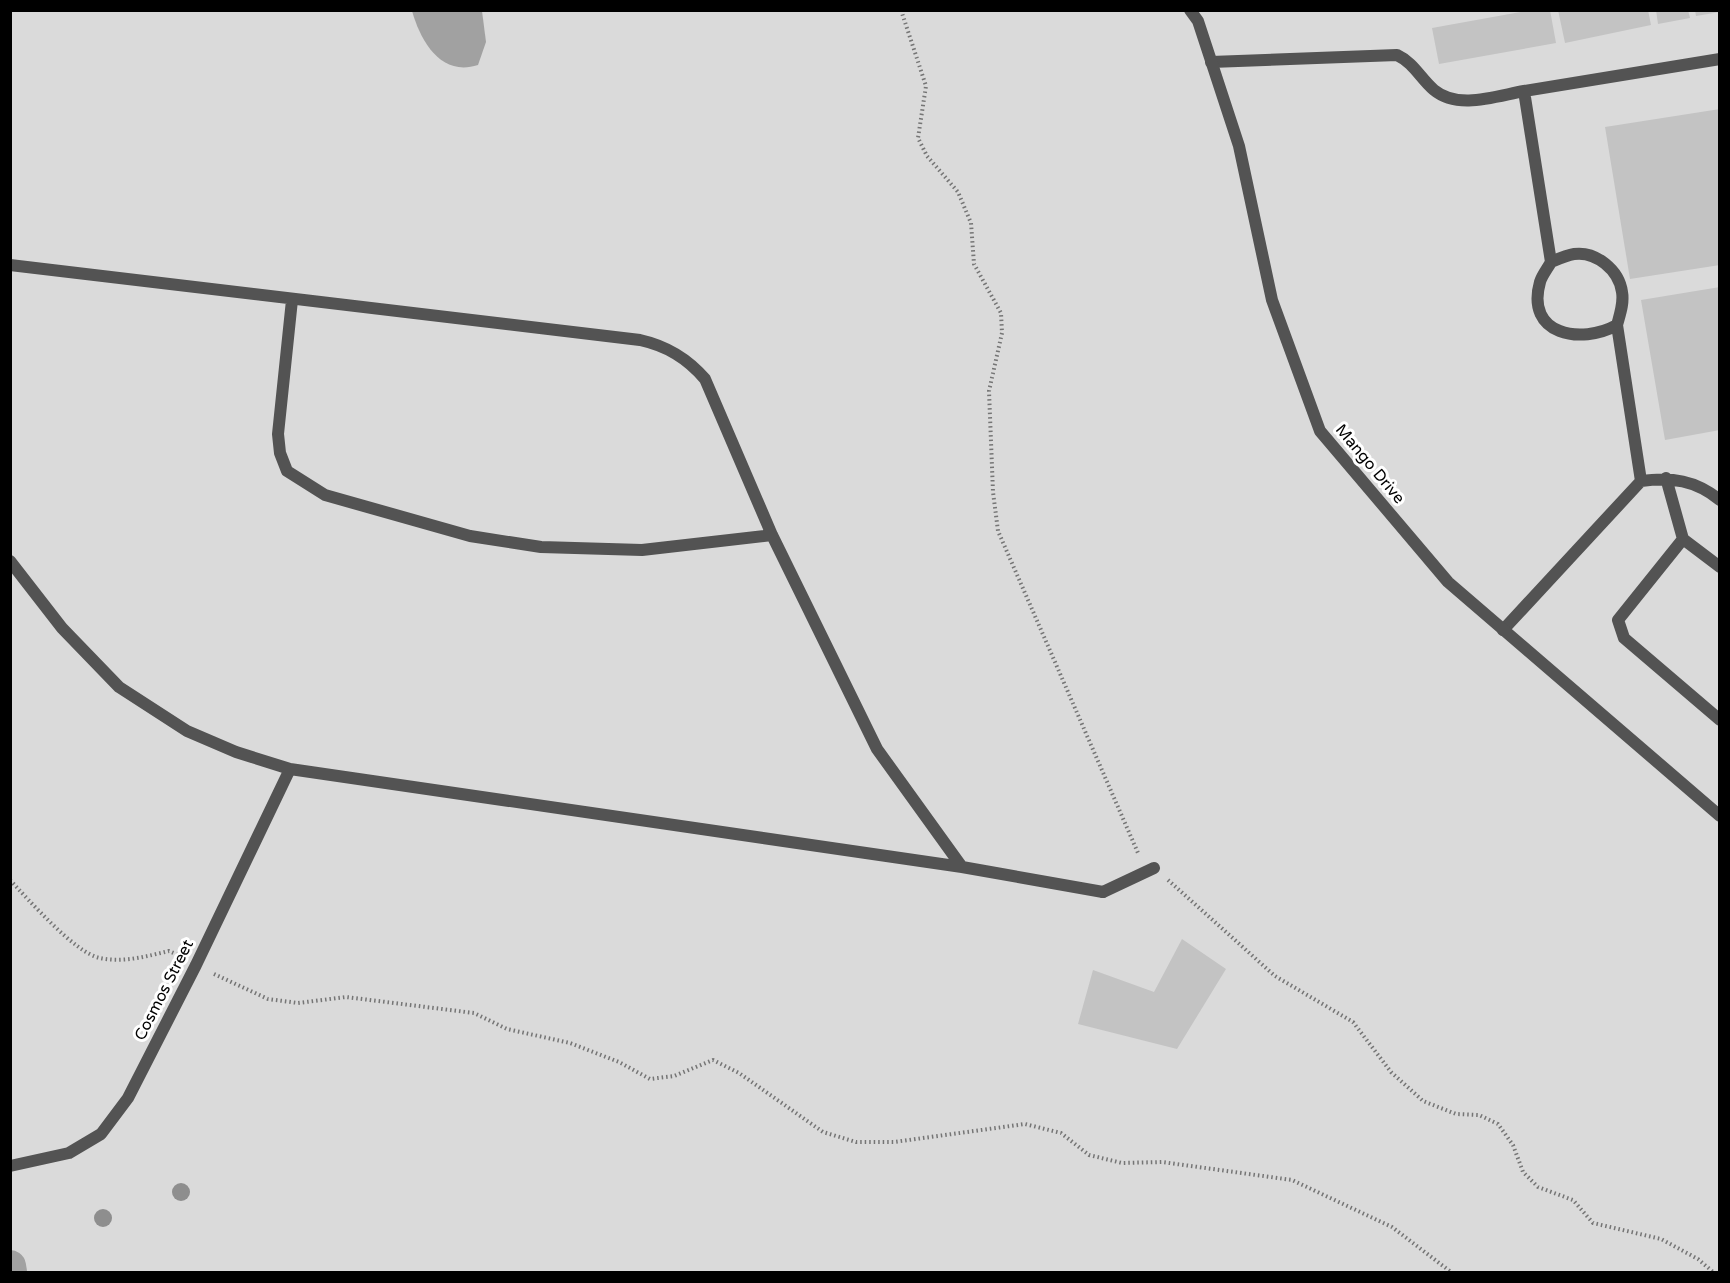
<svg xmlns="http://www.w3.org/2000/svg" width="1730" height="1283" font-family="'Varela Round',sans-serif">
	<rect width="100%" height="100%" fill="#fff"/>
	<path fill="#dadada" d="M11 11H1719V1272H11Z"/>
	<path fill="#a1a1a1" d="M412 11H482L486 42 478 65C441 77 421 42 412 11Z"/>
	<g fill="none" stroke-linecap="round" stroke-linejoin="round">
		<path stroke="#a1a1a1" stroke-width="32" d="M10 1266 11 1272"/>
	</g>
	<path fill="#c3c3c3" d="M1531 10H1550L1556 43 1439 64 1432 28Z
		M1558 10H1648L1651 25 1565 43Z
		M1656 10H1688L1690 18 1658 24Z
		M1695 10H1720V12L1696 16Z
		M1720 109V265L1630 279 1605 127Z
		M1720 287V430L1665 440 1641 300Z
		M1182 939 1226 969 1177 1049 1078 1024 1093 970 1154 992Z"/>
	<g fill="none" stroke-linecap="round" stroke-linejoin="round">
		<path stroke="#757575" stroke-width="4" stroke-dasharray="1.5 3" stroke-linecap="butt" d="M901 10 926 86 918 138 927 156 958 192 971 223 974 264 1001 313 1002 333 989 391 993 492 998 531 1138 853
			M10 880C28 899 76 954 100 958 123 963 148 956 169 951L178 955
			M1168 880 1275 976 1353 1022 1391 1072 1423 1101 1456 1114 1479 1115 1498 1124 1513 1145 1523 1172 1538 1187 1573 1200 1593 1223 1661 1239 1698 1259 1713 1272
			M214 974 268 999 298 1003 346 997 474 1013 507 1029 570 1043 619 1062 650 1079 674 1076 713 1060 739 1073 823 1132 856 1142H894L1025 1124 1061 1133 1089 1155 1122 1163 1162 1162 1292 1180 1392 1227 1451 1272"/>
		<path stroke="#535353" stroke-width="12" d="M1211 62 1397 55C1414 63 1420 78 1434 90 1458 110 1496 96 1524 91L1551 262C1548 268 1542 275 1540 282 1525 335 1581 345 1617 325 1620 314 1624 303 1622 292 1619 270 1596 251 1574 254 1567 255 1558 259 1551 262
			M1524 91 1720 59
			M1617 325 1641 481
			M1666 478 1683 539 1720 567
			M1683 539 1618 620 1624 638 1720 720
			M1503 630 1641 481C1672 477 1695 480 1720 500"/>
		<path stroke="#535353" stroke-width="12" d="M1103 892 1154 868"/>
		<path stroke="#535353" stroke-width="12" d="M10 265 640 340C667 346 687 358 705 379L772 535 877 749 962 867
			M292 300 278 434 280 453 287 471 325 495 470 536 541 547 642 550 772 535
			M10 561 62 628 119 687 187 731 236 752 290 769 962 867 1103 892
			M10 1166 69 1153 101 1134 128 1098 196 965 290 769"/>
		<path stroke="#535353" stroke-width="12" d="M1190 10 1198 21 1239 146 1272 300 1320 431 1448 582 1720 816"/>
	</g>
	<g fill="#8e8e8e">
		<circle cx="181" cy="1192" r="9"/>
		<circle cx="103" cy="1218" r="9"/>
	</g>
	<g text-anchor="middle" dominant-baseline="central" stroke-width="6" stroke-linejoin="round" paint-order="stroke">
		<g font-size="16" fill="#000" stroke="#fff">
			<text transform="translate(1370 464) rotate(50)">Mango Drive</text>
			<text transform="translate(164 990) rotate(-63)">Cosmos Street</text>
		</g>
	</g>
	<rect width="1730" height="1283" fill="none" stroke="#000000" stroke-width="24"/>
</svg>
